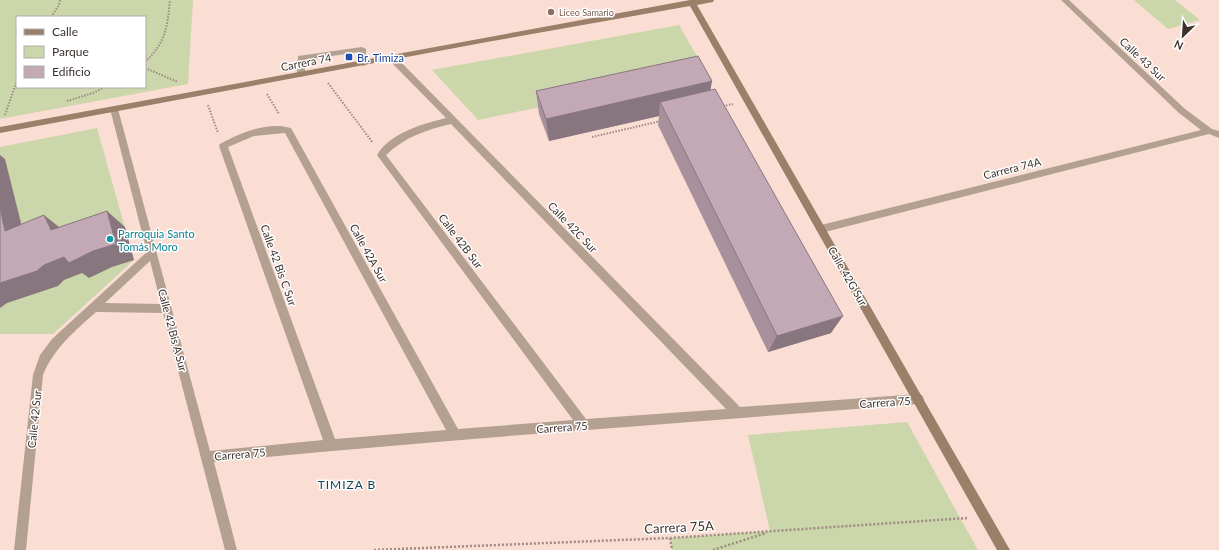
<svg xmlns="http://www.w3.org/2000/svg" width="1219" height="550" font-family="Lato,sans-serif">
	<rect width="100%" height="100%" fill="#faded3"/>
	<path fill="#cbd6aa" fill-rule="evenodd" d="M0 0H193L188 84 0 119ZM17 17H145V87H17Z
		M1134 0H1175L1200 20 1168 29Z
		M679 25 706 72 478 120 432 70Z
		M97 128 134 260 53 334H0V147Z
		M907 422 978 550H672L670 538 770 531 748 435Z"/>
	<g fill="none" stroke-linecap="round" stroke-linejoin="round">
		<path stroke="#9f8b83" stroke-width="2" stroke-dasharray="1.5 1.5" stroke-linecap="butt" d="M51 17 59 5 60 0
			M145 62C166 42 167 28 170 0
			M145 68 178 82
			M328 83 373 143
			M267 94 279 114
			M67 101 93 93 105 87
			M208 105 218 133
			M723 106 733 104
			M5 115 17 80
			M592 137 661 121"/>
		<path stroke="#9f8b83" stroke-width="2.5" stroke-dasharray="2 2" stroke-linecap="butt" d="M670 538 672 550
			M374 550 670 538 967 518
			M713 550 766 533"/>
		<path fill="#b4a091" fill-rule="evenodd" d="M362 47 366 49V65L363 66 359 63V52L305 60V74L301 77 297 74 298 56Z"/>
		<path fill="#b4a091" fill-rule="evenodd" d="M1061 0H1069L1185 109 1212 129 1219 131V138L1209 134 821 233 818 232 816 229 818 226 821 225 1201 130 1179 113Z
			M391 54 394 55 740 407 918 394 922 395 924 399 922 403 918 404C683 423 448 439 214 462L237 550H225L163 313 96 312C75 331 54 348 43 375L26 550H14L33 375 40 355 52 339 147 252 110 109 114 106 118 109 210 451 323 440 219 146 220 144C240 133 268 121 291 128L458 429 573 420 377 155C390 133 422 124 446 118L388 59V55ZM451 124 726 409 586 419 386 155C405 137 426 130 451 124ZM285 133 446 430 335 439 228 147 254 136ZM150 261 161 304 105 303Z"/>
		<path fill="#9b7f68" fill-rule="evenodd" d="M690 0H714L713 2 697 5 1010 550H997L690 6 487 42 0 133V127Z"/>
	</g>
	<path fill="#a8919c" d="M710 90 831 333 768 352 658 125 659 116 549 141 539 114 536 91Z"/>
	<path fill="#88767f" d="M712 81 708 104 660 102 659 116 549 141 546 119Z
		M0 155 5 159 27 247 5 231 0 208Z
		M107 211 125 227 134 260 112 267 89 278 82 273 64 280 58 286 7 303 0 308V283L44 265Z
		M44 215 64 231 51 230Z
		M843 316 831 333 768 352 777 336Z"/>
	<path fill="#c3a9b5" stroke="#88767f" d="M698 56 712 81 546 119 536 91Z
		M715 89 843 316 777 336 660 102Z
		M0 208 5 231 44 215 51 230 107 211 116 244 93 251 69 263 64 257 44 265 37 271 0 283Z"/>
	<circle fill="#8d6e63" stroke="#fff" stroke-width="1.5" cx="551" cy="12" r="4"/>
	<rect fill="#1a4fb4" stroke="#fff" stroke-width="1.5" x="345" y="53" width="8" height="8" rx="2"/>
	<circle fill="#0f9aa8" stroke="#fff" stroke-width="1.5" cx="110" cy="239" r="4"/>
	<g text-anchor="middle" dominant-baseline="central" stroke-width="3" stroke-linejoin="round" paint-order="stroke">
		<g font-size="9" fill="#785e54" stroke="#fff" text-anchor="start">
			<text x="559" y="12">Liceo Samario</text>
		</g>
		<g font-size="11" fill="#164399" stroke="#fff" text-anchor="start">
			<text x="357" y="57">Br. Timiza</text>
		</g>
		<g font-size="11" fill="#3c312d" stroke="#fff">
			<text transform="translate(1143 59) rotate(43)">Calle 43 Sur</text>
			<text transform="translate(306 62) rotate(-11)">Carrera 74</text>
			<text transform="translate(1012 168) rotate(-14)">Carrera 74A</text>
			<text transform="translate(573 227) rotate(46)">Calle 42C Sur</text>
			<text transform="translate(461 241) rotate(53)">Calle 42B Sur</text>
			<text transform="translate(369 253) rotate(61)">Calle 42A Sur</text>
			<text transform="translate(279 265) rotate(70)">Calle 42 Bis C Sur</text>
			<text transform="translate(848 276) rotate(60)">Calle 42G Sur</text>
			<text transform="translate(173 330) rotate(75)">Calle 42 Bis A Sur</text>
			<text transform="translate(885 402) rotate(-4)">Carrera 75</text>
			<text transform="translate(34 419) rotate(-84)">Calle 42 Sur</text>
			<text transform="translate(562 427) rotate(-4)">Carrera 75</text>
			<text transform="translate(240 454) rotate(-5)">Carrera 75</text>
		</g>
		<g font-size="11" fill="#0d838f" stroke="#fff" text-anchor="start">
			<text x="118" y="233">Parroquia Santo<tspan x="118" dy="13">Tomás Moro</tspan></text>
		</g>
		<g font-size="12" letter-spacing="1" fill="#104656" stroke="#fff">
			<text x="347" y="484">TIMIZA B</text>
		</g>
		<g font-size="13" fill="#3c312d" stroke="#fff">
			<text transform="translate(679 527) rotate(-3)">Carrera 75A</text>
		</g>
	</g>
	<rect x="16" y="16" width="130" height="72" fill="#ffffff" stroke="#b1adab"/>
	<rect x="24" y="29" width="20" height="6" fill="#9b7f68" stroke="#b1adab"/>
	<text x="52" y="36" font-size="12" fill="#3c312d">Calle</text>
	<rect x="24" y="46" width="20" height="12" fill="#cbd6aa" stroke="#b1adab"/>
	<text x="52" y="56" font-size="12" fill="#3c312d">Parque</text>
	<rect x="24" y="66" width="20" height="12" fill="#c3a9b5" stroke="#b1adab"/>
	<text x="52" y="76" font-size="12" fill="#3c312d">Edificio</text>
	<g transform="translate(1183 36) rotate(205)" stroke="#ffffff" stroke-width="3" paint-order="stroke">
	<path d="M0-3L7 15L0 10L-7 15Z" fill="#3c312d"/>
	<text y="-6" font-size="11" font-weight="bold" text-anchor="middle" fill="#3c312d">N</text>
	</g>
</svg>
